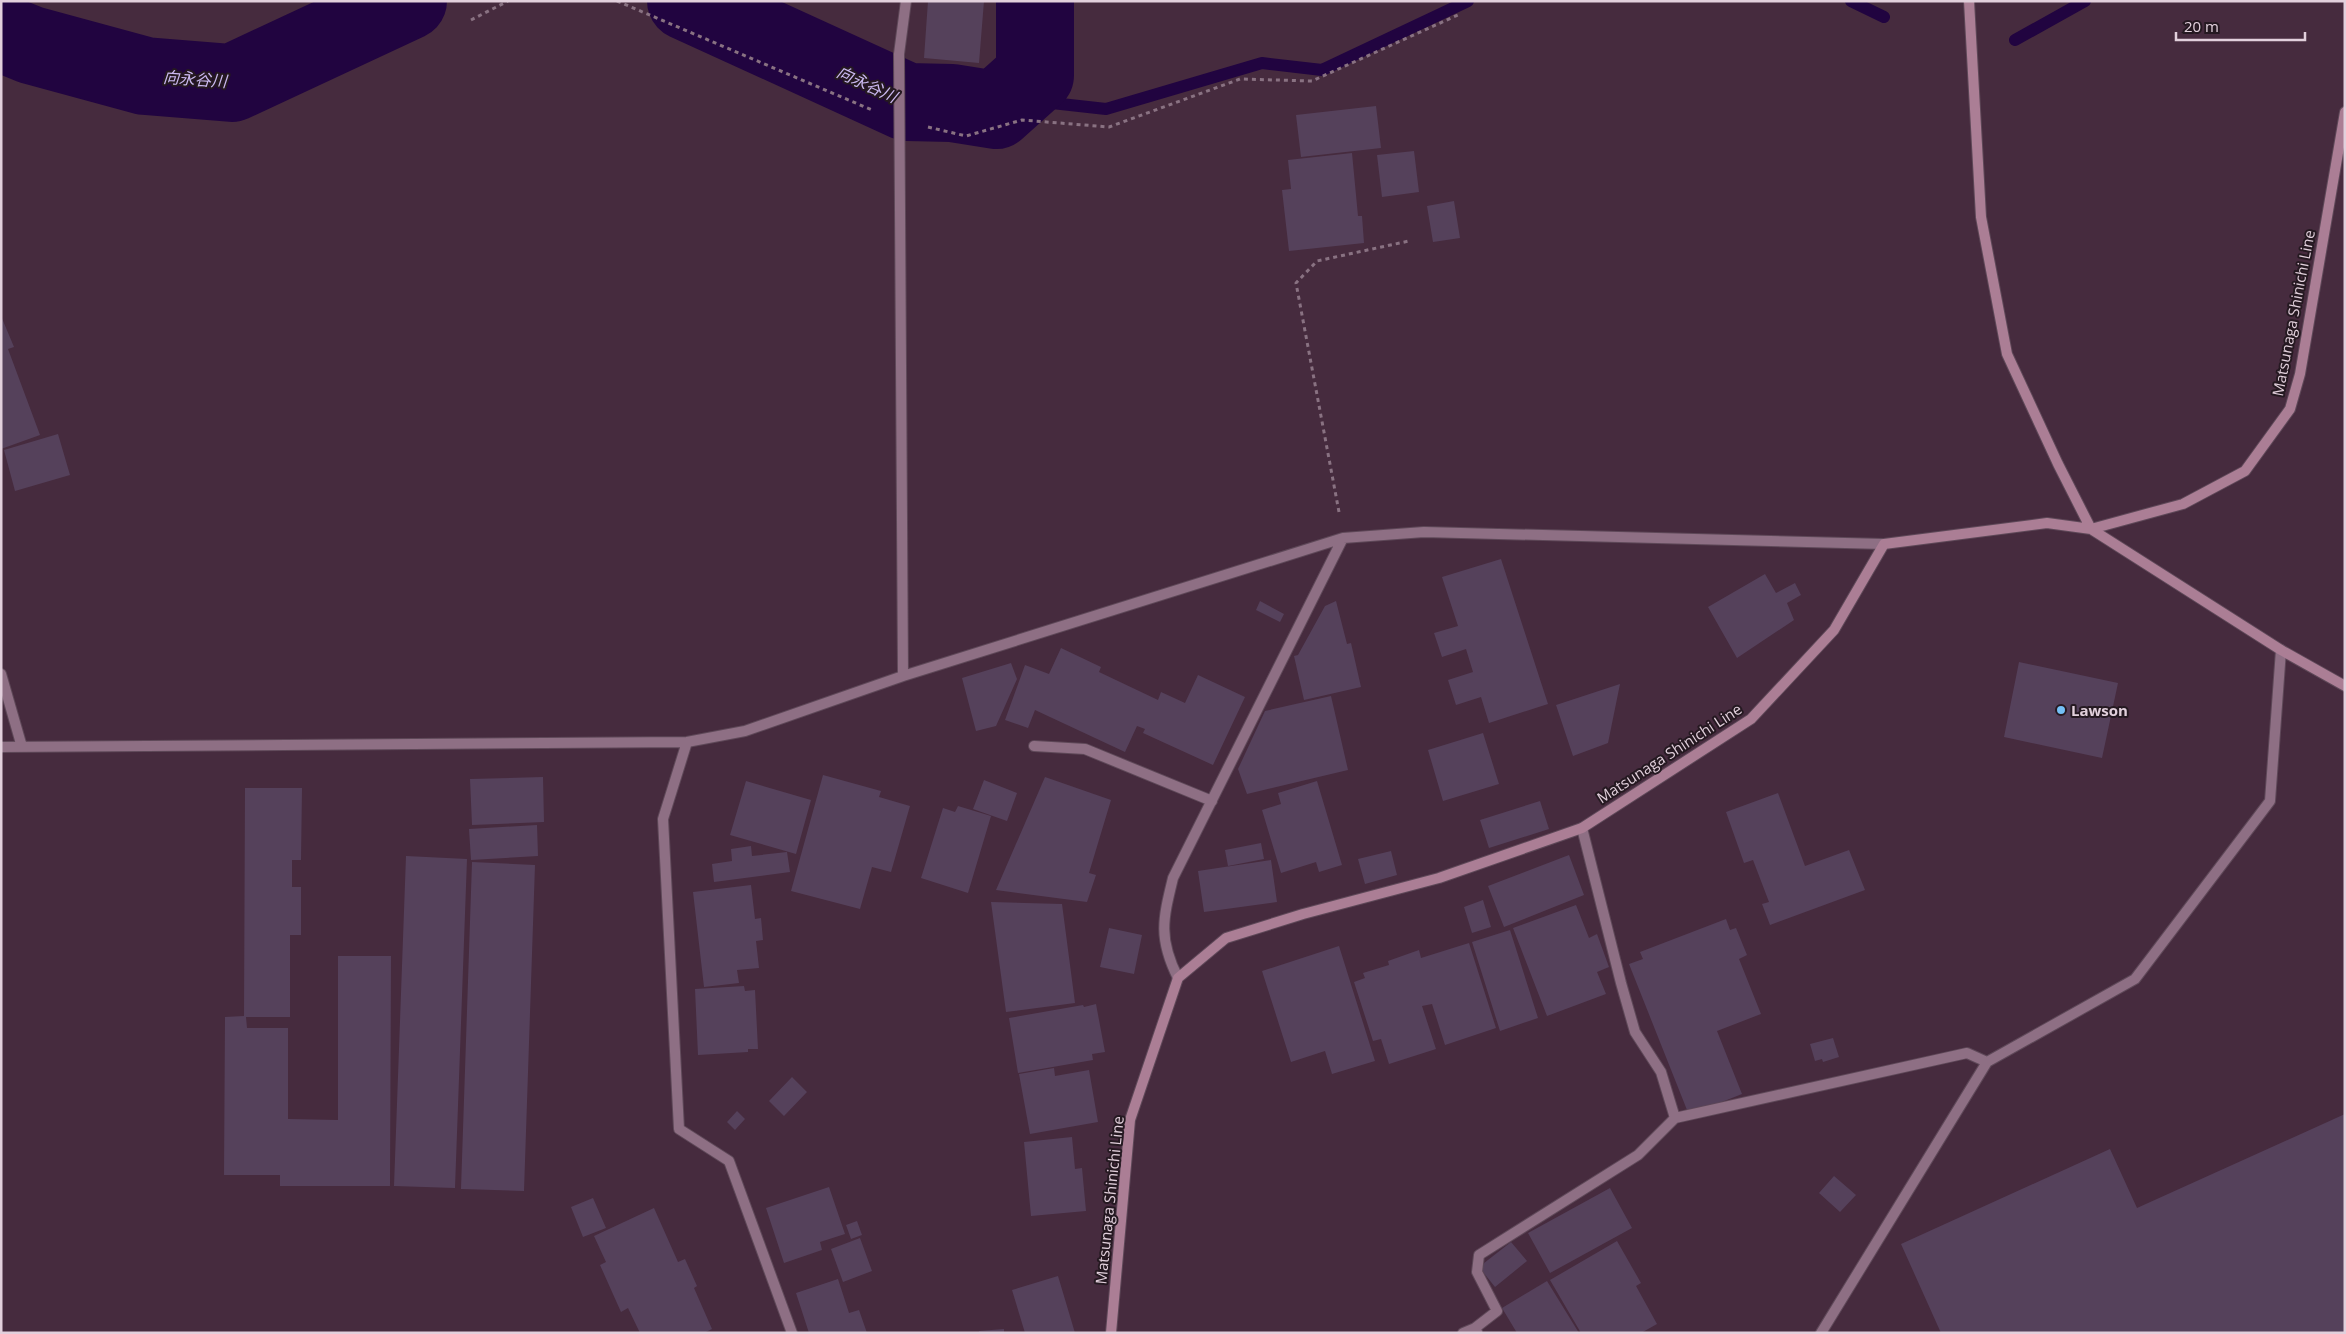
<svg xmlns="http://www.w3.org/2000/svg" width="2346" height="1334" font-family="'Open Sans','Noto Sans JP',sans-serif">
	<rect width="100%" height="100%" fill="#462b3e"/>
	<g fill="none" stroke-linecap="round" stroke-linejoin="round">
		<path stroke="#210440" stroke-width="12" d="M1851 1 1884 17
			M2015 40 2085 1
			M996 110 1052 103 1106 109 1262 63 1322 70 1468 1"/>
		<path stroke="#210440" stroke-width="78" d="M686 1 907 102 952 103 996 110 1035 75V1
			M1 33 31 45 145 76 232 83 408 1"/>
	</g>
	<path fill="#55415b" d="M928 1H984L979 63 924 58Z
		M1376 106 1381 148 1301 157 1296 115Z
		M1414 151 1419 192 1382 197 1377 155Z
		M1352 153 1358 216H1362L1364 243 1289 251 1282 190 1291 189 1288 160Z
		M1454 201 1460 238 1433 242 1427 206Z
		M1 316 14 347 8 349 40 435 1 449Z
		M58 434 70 475 15 491 4 450Z
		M1501 559 1548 704 1489 723 1481 697 1456 705 1448 680 1473 672 1466 649 1442 657 1434 633 1458 626 1442 577Z
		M1765 574 1776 593 1795 583 1801 595 1787 603 1794 620 1737 658 1708 607Z
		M1260 601 1284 614 1280 622 1256 610Z
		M1336 601 1347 644 1351 643 1361 687 1304 700 1294 656 1298 655 1325 606Z
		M1061 648 1101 667 1099 672 1158 700 1161 692 1185 703 1198 675 1245 697 1213 765 1143 733 1145 729 1137 726 1125 752 1035 710 1028 728 1005 720 1025 665 1049 674Z
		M2019 662 2118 683 2102 758 2004 737Z
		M1011 663 1017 679 996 726 976 731 962 678Z
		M1620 684 1608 743 1573 756 1556 705Z
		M1331 696 1348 770 1247 794 1238 769 1265 711Z
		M1483 733 1499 784 1443 801 1428 750Z
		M823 775 881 791 879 797 910 806 891 872 872 867 860 909 791 891Z
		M543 777 544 822 472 825 470 779Z
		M1045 777 1111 800 1089 873 1096 875 1087 902 996 890Z
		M984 780 1017 793 1007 821 973 809Z
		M746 781 811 800 796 854 730 835Z
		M1317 781 1342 865 1319 872 1316 862 1281 873 1262 810 1281 804 1278 793Z
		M245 788H302L301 860H292V887H301V935H290V1017H246L247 1028H288V1119L338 1120V956H391L390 1186H280V1175H224L225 1017 244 1016Z
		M1778 793 1805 866 1849 850 1865 890 1770 925 1762 904 1769 902 1753 860 1744 863 1726 812Z
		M1540 801 1549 829 1489 848 1480 820Z
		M958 806 991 816 968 893 921 878 943 808 955 812Z
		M537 825 538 856 471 860 469 829Z
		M1261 843 1264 859 1228 866 1225 850Z
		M751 846 752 856 787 852 790 872 714 882 712 864 732 861 731 849Z
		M1391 851 1397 875 1365 884 1358 859Z
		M1569 855 1584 895 1504 927 1488 886Z
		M406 856 467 859 455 1188 394 1186Z
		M1271 860 1277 902 1204 912 1198 871Z
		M472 862 535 865 524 1191 461 1189Z
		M751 885 755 919 761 918 763 940 756 941 759 968 737 970 739 983 704 987 693 892Z
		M1483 900 1491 927 1472 933 1464 907Z
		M991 902 1062 904 1075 1003 1006 1012Z
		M1576 905 1589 938 1597 934 1609 967 1597 972 1606 994 1547 1016 1513 928Z
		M1726 919 1730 930 1736 928 1747 955 1739 959 1761 1014 1717 1031 1742 1094 1689 1115 1629 964 1643 959 1640 952Z
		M1109 928 1142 935 1134 974 1100 967Z
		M1510 930 1538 1018 1500 1031 1472 942Z
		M1469 943 1496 1028 1445 1045 1432 1004 1422 1006 1436 1049 1389 1064 1381 1039 1373 1041 1354 982 1365 978 1363 973 1389 965 1388 961 1419 950 1421 958Z
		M1339 946 1375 1061 1332 1074 1325 1051 1291 1062 1262 971Z
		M744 986 745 991 755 990 758 1049H748V1052L698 1055 695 989Z
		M1096 1004 1105 1052 1092 1054 1093 1060 1018 1073 1009 1018 1083 1005 1084 1007Z
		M1833 1038 1839 1057 1823 1062 1822 1059 1815 1061 1810 1044Z
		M1054 1068 1055 1076 1089 1070 1098 1122 1030 1134 1019 1074Z
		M792 1077 807 1092 784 1116 769 1101Z
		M737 1111 745 1119 735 1130 727 1122Z
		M2345 1114V1333H1941L1901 1244 2110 1149 2137 1208Z
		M1072 1137 1075 1169 1082 1168 1086 1211 1031 1216 1024 1142Z
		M1834 1176 1856 1195 1840 1212 1819 1193Z
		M829 1187 845 1234 820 1242 822 1250 784 1263 766 1208Z
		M1610 1188 1632 1228 1550 1273 1528 1233Z
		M593 1198 606 1228 583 1237 571 1207Z
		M654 1208 678 1262 685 1259 697 1286 694 1288 712 1329 704 1333H640L628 1308 621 1312 600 1265 606 1262 594 1236Z
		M857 1221 862 1235 851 1239 846 1225Z
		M860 1238 872 1271 843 1282 831 1249Z
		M1617 1241 1641 1283 1636 1286 1657 1324 1641 1333H1581L1550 1280Z
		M1511 1242 1527 1261 1495 1287 1479 1267Z
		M1058 1276 1075 1333H1025L1012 1290Z
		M838 1279 849 1313 859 1310 867 1333H809L796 1293Z
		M1547 1281 1579 1333H1517L1502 1308Z
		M1004 1329V1333H979V1331Z"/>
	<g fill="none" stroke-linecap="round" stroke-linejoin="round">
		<g stroke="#5e4858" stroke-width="12">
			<path id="street" d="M1 674 22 747
				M903 676 899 54 906 1
				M687 742 663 819 679 1129 729 1161 792 1333
				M1034 746 1085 749 1212 801
				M1 747 687 742 745 731 903 676 1343 538 1424 532 1884 544
				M1178 978C1158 938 1163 919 1173 878L1343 538
				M1675 1118 1967 1053 1987 1062
				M1475 1328 1497 1311 1477 1272 1479 1255 1638 1155 1675 1118 1661 1072 1635 1032 1621 983 1582 828
				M1463 1333 1475 1328 1477 1332
				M1821 1333 1987 1062 2135 979 2270 801 2281 650"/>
		</g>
		<g stroke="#5e4858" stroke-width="12">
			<path id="secondary" d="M1969 1 1981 217 2007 354 2058 464 2091 529 2281 650 2345 686
				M1111 1333 1130 1120 1178 978 1226 938 1303 914 1439 878 1582 828 1751 719 1834 630 1884 544 2047 523 2091 529 2183 504 2245 471 2290 409 2300 374 2345 112"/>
		</g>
		<path stroke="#897282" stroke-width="3" stroke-dasharray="4 4" stroke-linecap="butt" d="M617 1 872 110
			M471 20 508 1
			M928 127 966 136 1022 120 1109 127 1240 79 1312 81 1460 14
			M1339 512 1296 283 1317 261 1409 241"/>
		<use href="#street" stroke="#8e6f84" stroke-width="10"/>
		<use href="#secondary" stroke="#ab7e95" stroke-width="10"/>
	</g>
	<circle fill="#74c0f6" stroke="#251921" stroke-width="2" cx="2061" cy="710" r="5"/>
	<g text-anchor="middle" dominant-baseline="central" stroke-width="4" stroke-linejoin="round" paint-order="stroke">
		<g font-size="15" fill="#e2d0dc" stroke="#251921">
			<text transform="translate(2293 313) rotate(-79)">Matsunaga Shinichi Line</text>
			<text transform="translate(1669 753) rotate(-33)">Matsunaga Shinichi Line</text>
			<text transform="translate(1109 1200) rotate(-84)">Matsunaga Shinichi Line</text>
		</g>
		<g font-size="15" font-weight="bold" fill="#e2d0dc" stroke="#251921" text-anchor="start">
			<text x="2071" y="710">Lawson</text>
		</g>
		<g font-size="16" font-style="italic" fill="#cbb9f1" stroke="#251921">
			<text transform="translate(195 79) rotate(4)">向永谷川</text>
			<text transform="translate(867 84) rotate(25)">向永谷川</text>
		</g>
	</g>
	<rect width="2346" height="1334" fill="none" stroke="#e2d0dc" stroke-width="5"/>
	<path d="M2176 32v8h129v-8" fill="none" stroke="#e2d0dc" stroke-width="2.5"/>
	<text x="2184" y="32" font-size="15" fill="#e2d0dc" stroke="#251921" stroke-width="4" paint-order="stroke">20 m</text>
</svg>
